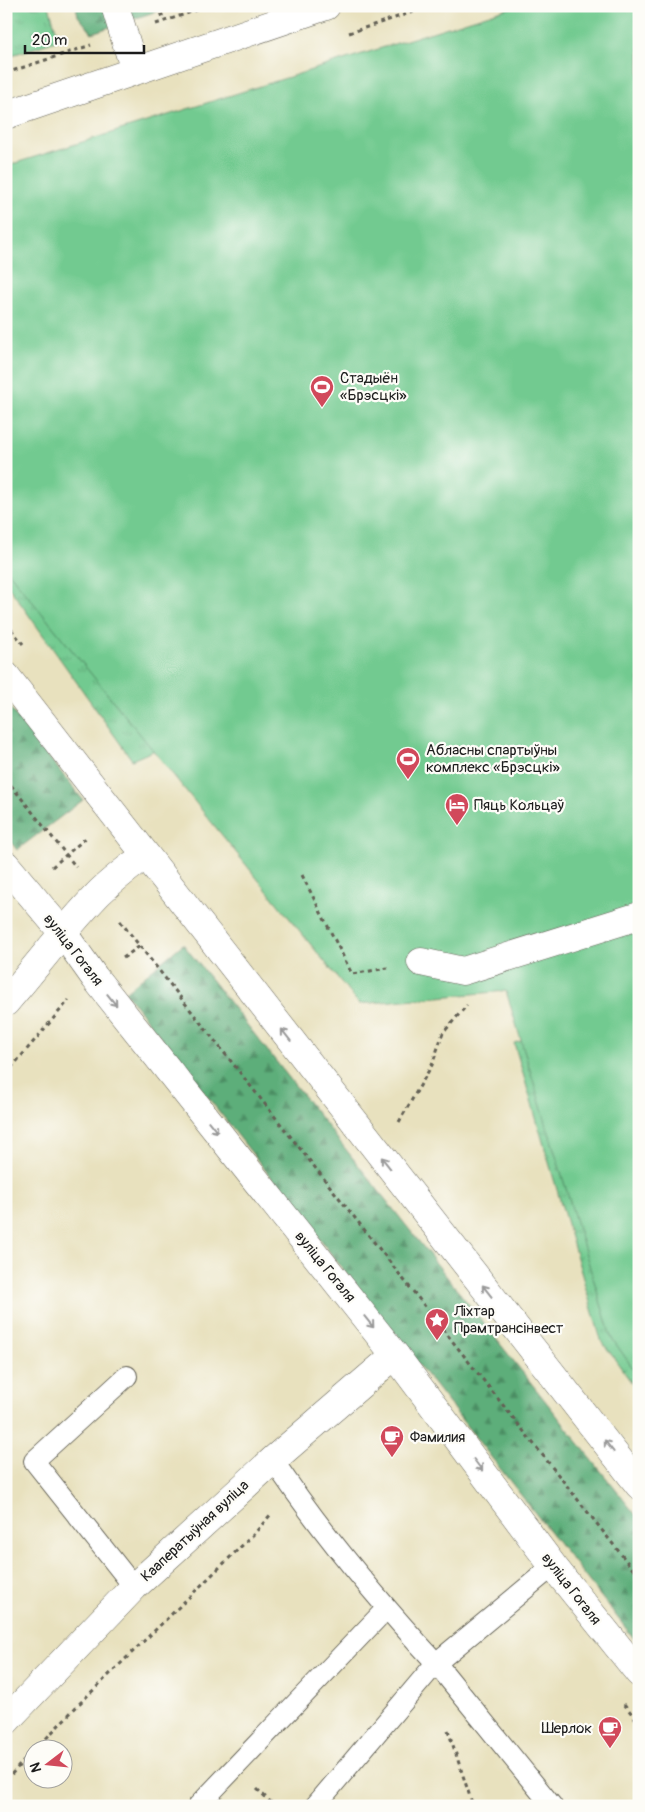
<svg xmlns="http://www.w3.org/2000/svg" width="645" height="1812" font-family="Pangolin,sans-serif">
	<defs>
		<pattern id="grass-tufts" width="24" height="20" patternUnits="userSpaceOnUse" patternTransform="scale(1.25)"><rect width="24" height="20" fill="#72ca90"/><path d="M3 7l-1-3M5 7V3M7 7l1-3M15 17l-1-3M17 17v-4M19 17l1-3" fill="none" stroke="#62ad7c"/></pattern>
		<pattern id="forest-firs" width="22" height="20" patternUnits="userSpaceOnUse" patternTransform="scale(1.25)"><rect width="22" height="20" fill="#5dae7a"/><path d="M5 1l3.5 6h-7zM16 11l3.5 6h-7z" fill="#4c8d63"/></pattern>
	</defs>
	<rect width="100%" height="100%" fill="#fdfcf7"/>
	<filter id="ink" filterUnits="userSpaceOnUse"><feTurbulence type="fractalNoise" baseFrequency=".02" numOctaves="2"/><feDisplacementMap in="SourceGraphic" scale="10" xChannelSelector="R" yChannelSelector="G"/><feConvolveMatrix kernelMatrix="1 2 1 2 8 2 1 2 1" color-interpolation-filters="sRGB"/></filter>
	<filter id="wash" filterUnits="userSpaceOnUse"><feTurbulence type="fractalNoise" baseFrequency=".0096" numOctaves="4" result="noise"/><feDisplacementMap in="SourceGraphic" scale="20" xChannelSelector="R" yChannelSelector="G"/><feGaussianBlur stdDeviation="1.12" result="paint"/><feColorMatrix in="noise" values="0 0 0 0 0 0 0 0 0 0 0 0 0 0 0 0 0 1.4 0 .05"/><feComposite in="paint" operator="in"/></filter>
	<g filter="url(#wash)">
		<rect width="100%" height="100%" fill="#e8e1be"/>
		<path fill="url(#grass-tufts)" stroke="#477356" d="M6 6H49L59 40 6 57Z
			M6 551 162 747 132 760 6 583Z
			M542 1035 639 1375V1393L601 1340 514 1043Z"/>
		<path fill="url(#forest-firs)" stroke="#3c654b" d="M76 6H162L160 10 92 33 78 16Z
			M6 703 83 800 17 850 6 836Z
			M183 944 639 1519V1645L125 992Z"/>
		<path fill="#72ca90" stroke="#477356" d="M515 6H639V1377L611 1337 506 991 359 1004 6 569V166Z"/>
	</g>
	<g filter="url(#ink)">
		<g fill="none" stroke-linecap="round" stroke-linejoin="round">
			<g stroke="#636155" stroke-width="22">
				<path id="service" d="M127 1376 34 1461 134 1587
					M273 1460C321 1532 377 1599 436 1663L553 1566
					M198 1806 386 1609
					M315 1806 436 1663 552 1806"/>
			</g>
			<g stroke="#636155" stroke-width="29">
				<path id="pedestrian" d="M421 962 463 971 639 916"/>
			</g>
			<g stroke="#636155" stroke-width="29">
				<path id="minor" d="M115 6 135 71
					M6 115 326 6
					M6 1002C37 966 65 928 98 894 112 880 129 868 145 855
					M6 1721 134 1587 273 1460 395 1355"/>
			</g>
			<g stroke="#636155" stroke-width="29">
				<path id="secondary" d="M6 676 639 1485
					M6 865 63 933 95 978 395 1355 553 1566 639 1673"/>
			</g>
			<path stroke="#636155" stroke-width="3" stroke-dasharray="4 4" stroke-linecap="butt" d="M159 6 164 21
				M156 24 209 6
				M349 33 431 6
				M6 73 91 45
				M6 623 23 644
				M6 779 76 867
				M52 867 87 837
				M302 875 352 974 388 968
				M120 921 639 1577
				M123 958 140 946
				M6 1074 69 1000
				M399 1122 432 1065 443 1033 467 1005
				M624 1704 639 1723
				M448 1730 473 1806
				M35 1750 78 1705 254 1534 272 1513
				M6 1780 32 1752
				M257 1789 275 1806"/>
			<use href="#service" stroke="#fff" stroke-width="20"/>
			<use href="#pedestrian" stroke="#fff" stroke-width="28"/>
			<use href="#minor" stroke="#fff" stroke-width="28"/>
			<use href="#secondary" stroke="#fff" stroke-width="28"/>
		</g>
		<defs><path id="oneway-shaft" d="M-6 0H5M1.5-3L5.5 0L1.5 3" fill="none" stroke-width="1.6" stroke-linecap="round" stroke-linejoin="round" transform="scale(1.25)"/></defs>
		<g stroke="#999">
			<use href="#oneway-shaft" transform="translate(112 1000) rotate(51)"/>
			<use href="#oneway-shaft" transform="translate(286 1035) rotate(-128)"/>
			<use href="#oneway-shaft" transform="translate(213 1127) rotate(51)"/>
			<use href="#oneway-shaft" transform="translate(386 1163) rotate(-128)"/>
			<use href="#oneway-shaft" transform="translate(487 1291) rotate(-128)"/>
			<use href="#oneway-shaft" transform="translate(369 1322) rotate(51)"/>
			<use href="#oneway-shaft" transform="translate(609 1446) rotate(-128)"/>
			<use href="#oneway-shaft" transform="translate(478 1465) rotate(53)"/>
		</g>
	</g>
	<defs>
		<g id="stadium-pin" transform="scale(1.25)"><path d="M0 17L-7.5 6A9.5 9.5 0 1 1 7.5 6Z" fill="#d1495b" stroke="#fdfcf7"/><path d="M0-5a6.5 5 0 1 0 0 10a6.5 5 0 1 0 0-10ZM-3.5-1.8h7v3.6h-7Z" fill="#fff"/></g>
		<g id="hotel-pin" transform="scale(1.25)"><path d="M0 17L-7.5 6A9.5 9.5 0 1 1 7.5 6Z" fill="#d1495b" stroke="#fdfcf7"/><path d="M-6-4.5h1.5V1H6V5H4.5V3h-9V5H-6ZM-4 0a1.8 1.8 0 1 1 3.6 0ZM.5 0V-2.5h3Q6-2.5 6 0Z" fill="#fff"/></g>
		<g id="sight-pin" transform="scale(1.25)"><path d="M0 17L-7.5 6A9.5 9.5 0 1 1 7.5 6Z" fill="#d1495b" stroke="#fdfcf7"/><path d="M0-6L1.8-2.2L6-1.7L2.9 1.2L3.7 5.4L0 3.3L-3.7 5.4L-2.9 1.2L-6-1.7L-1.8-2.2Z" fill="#fff"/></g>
		<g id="cafe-pin" transform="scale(1.25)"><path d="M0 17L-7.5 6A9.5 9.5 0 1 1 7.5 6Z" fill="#d1495b" stroke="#fdfcf7"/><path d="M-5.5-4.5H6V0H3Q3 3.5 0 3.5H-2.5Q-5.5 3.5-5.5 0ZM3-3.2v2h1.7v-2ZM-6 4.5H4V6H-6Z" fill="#fff"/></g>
	</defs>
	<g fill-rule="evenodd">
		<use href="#stadium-pin" x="322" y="387"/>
		<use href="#stadium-pin" x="408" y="759"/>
		<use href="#hotel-pin" x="457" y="805"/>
		<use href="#sight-pin" x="437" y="1320"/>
		<use href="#cafe-pin" x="392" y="1437"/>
		<use href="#cafe-pin" x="610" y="1728"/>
	</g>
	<g text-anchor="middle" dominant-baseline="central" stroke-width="4.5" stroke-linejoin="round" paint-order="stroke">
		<g font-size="15" fill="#1c1c1c" stroke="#fdfcf7" text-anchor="start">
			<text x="340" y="378">Стадыён<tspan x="340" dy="17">«Брэсцкі»</tspan></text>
			<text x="426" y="750">Абласны спартыўны<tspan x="426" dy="17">комплекс «Брэсцкі»</tspan></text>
			<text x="474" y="805">Пяць Кольцаў</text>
			<text x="454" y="1311">Ліхтар<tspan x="454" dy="17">Прамтрансінвест</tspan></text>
			<text x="410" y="1437">Фамилия</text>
			<text x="592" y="1728" text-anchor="end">Шерлок</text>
		</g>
		<g font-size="15" fill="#1c1c1c" stroke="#fdfcf7">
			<text transform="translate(73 950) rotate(52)">вуліца Гогаля</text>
			<text transform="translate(325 1267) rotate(51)">вуліца Гогаля</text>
			<text transform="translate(195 1531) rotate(-43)">Кааператыўная вуліца</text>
			<text transform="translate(571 1589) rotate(52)">вуліца Гогаля</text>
		</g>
	</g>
	<rect width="645" height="1812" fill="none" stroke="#fdfcf7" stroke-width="25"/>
	<g transform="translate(48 1764) rotate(254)"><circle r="24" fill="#fdfcf7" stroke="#a3a29f"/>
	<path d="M0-4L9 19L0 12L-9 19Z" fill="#d1495b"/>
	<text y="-8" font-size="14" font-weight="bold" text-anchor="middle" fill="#1c1c1c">N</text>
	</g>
	<path d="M25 45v8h119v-8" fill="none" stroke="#1c1c1c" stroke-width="2.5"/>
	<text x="32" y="45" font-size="15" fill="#1c1c1c" stroke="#fdfcf7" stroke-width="4" paint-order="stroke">20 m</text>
</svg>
